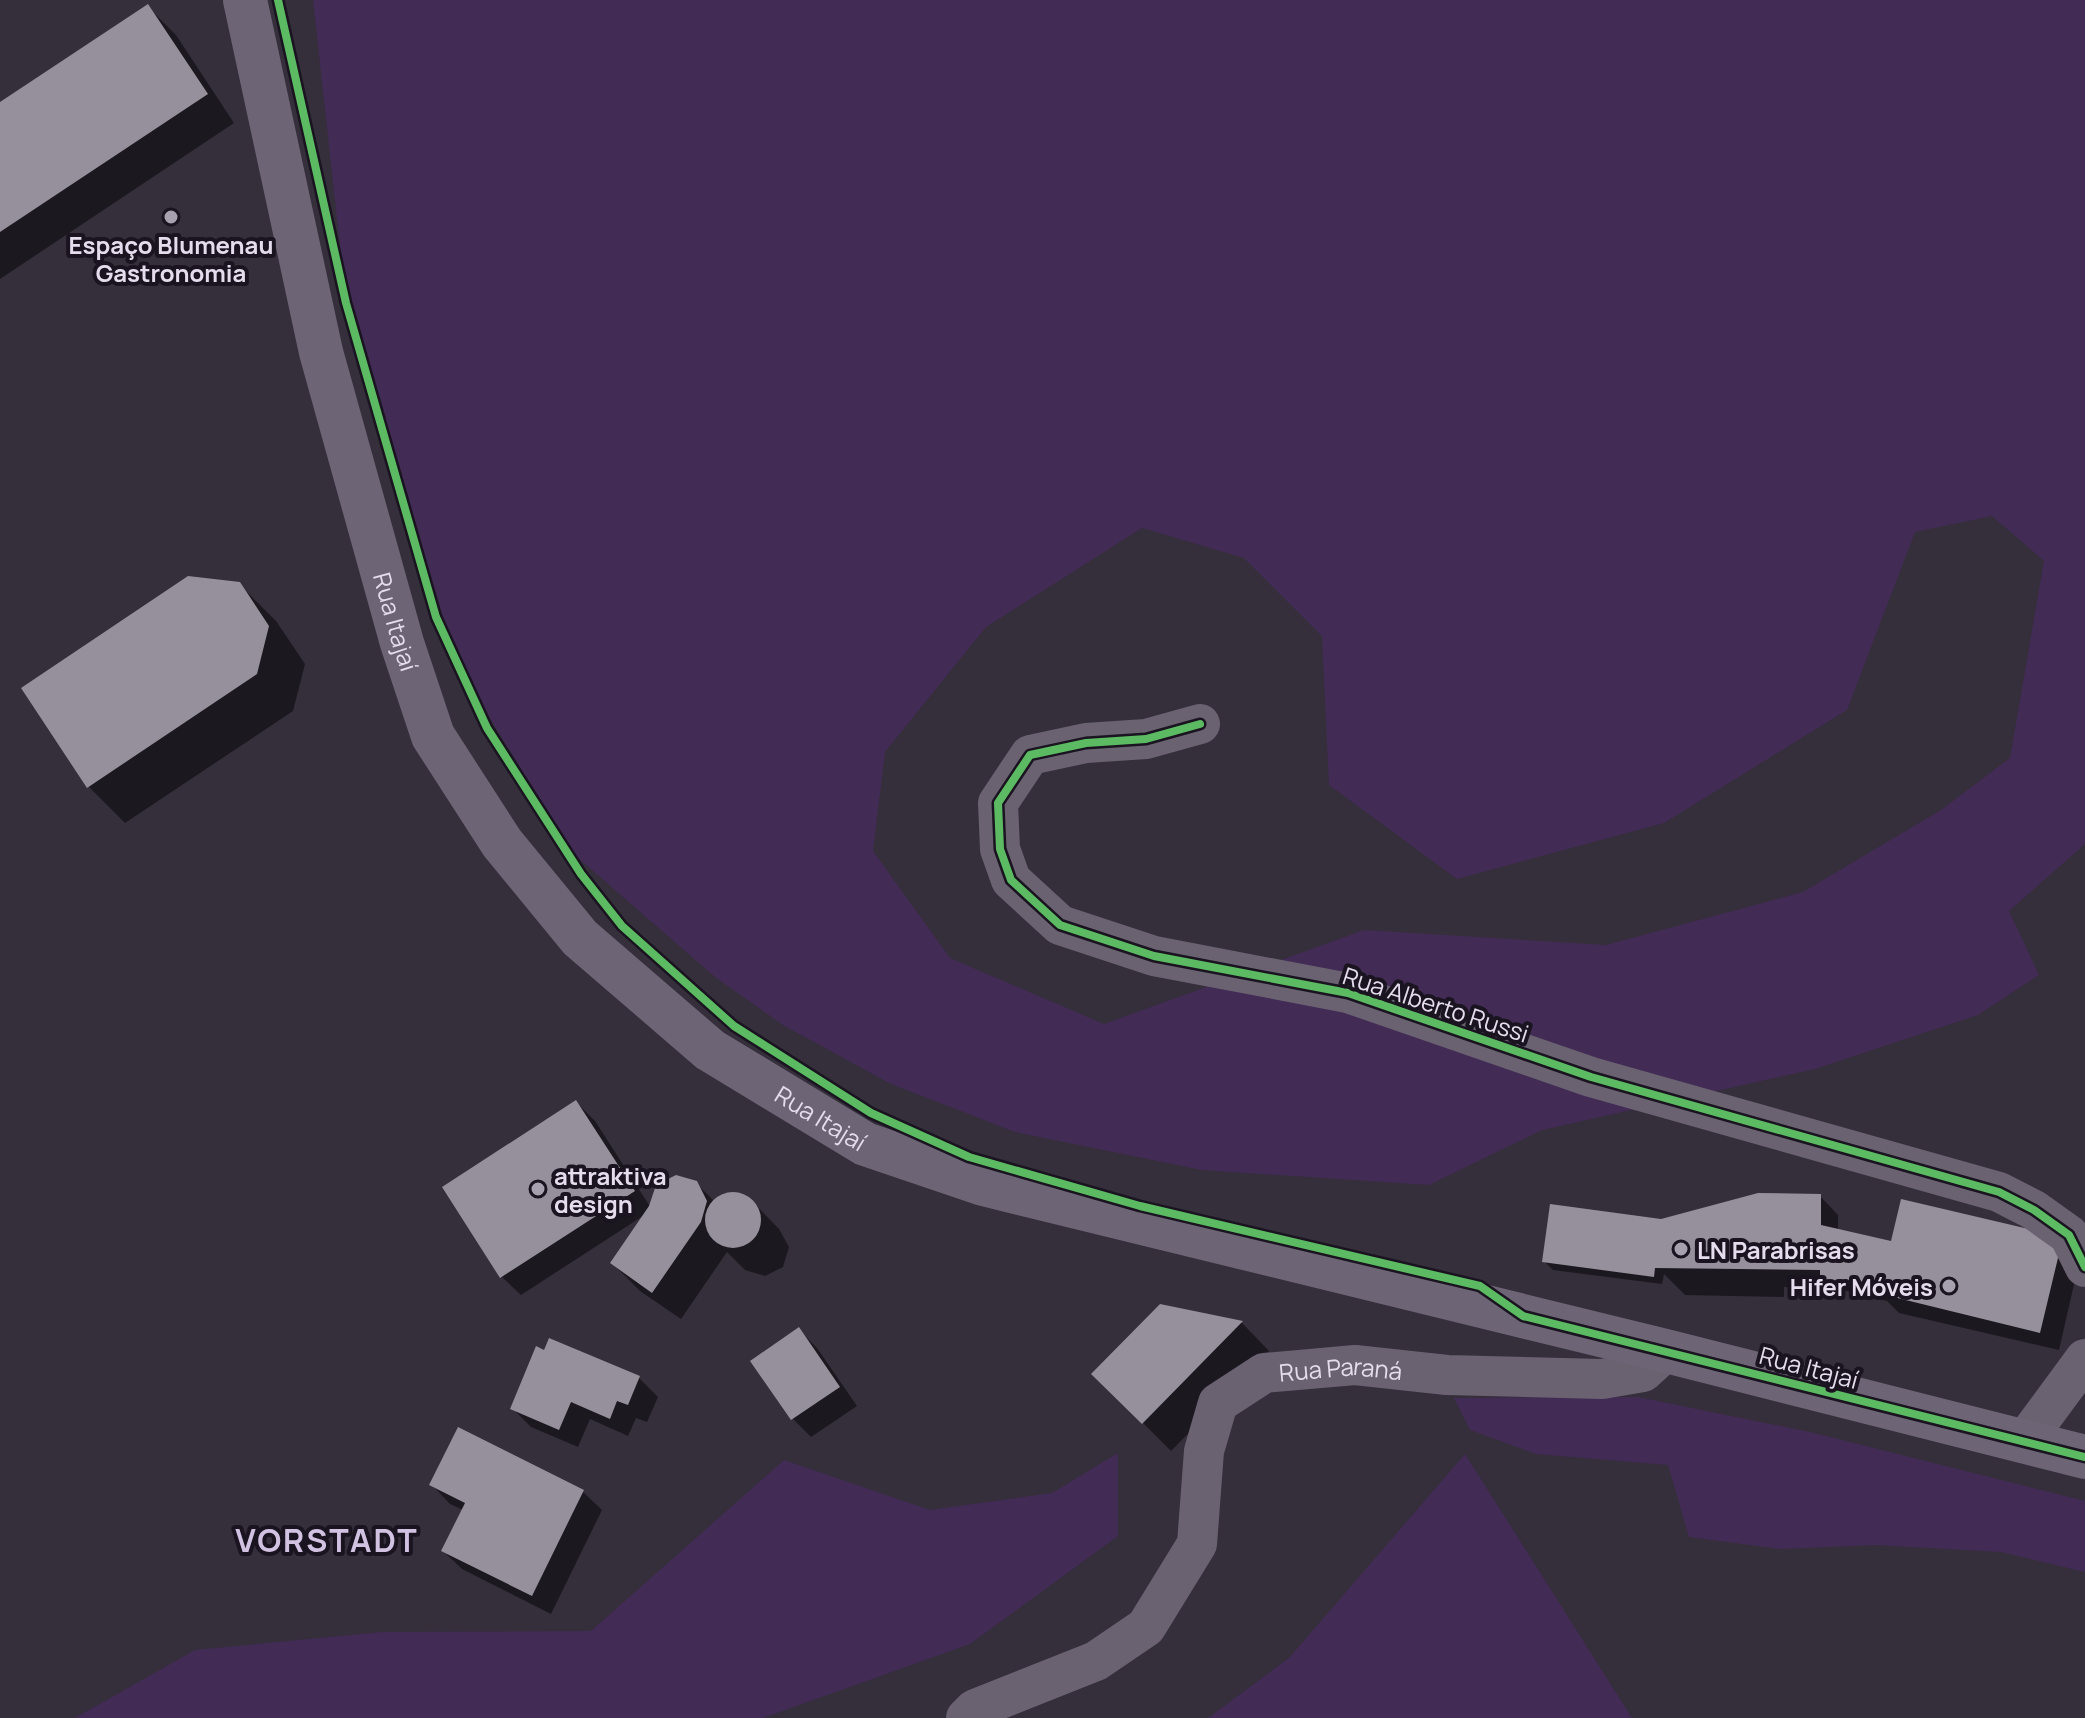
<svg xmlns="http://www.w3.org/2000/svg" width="2085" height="1718" font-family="Manrope,sans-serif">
	<rect width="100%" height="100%" fill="#352e3b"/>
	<path fill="#422c55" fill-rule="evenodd" d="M313 0H2085V844L2009 911 2039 975 1978 1015 1815 1069 1542 1130 1429 1185 1202 1170 1015 1132 891 1084 783 1025 715 977 569 850 461 670 351 346ZM1992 516 2044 561 2010 758 1941 810 1803 892 1606 945 1364 930 1104 1024 950 958 873 851 885 752 986 627 1142 528 1244 558 1322 636 1329 785 1457 879 1664 823 1847 710 1915 532Z
		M1638 1397 1810 1432 2085 1501V1572L2001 1552 1876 1545 1780 1549 1689 1537 1668 1465 1536 1454 1470 1430 1454 1398Z
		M1118 1453V1536L970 1644 763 1718H75L195 1650 382 1632 591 1631 784 1460 930 1510 1052 1493Z
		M1465 1454 1632 1718H1208L1289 1658Z"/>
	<path fill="#0007" d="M148 7 176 35 234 123 0 279V105Z
		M239 584 276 621 305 664 293 711 125 823 88 786Z
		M576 1102 595 1121 651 1208 696 1183 715 1202 731 1193 751 1200 779 1229 789 1247 783 1267 765 1276 745 1270 727 1252 681 1319 640 1291 612 1263 646 1214 521 1295 502 1277Z
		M1820 1196 1838 1215V1231L1893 1243 2080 1258 2059 1350 1899 1313 1887 1301 1834 1288 1784 1287V1297L1685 1295 1664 1274 1662 1284 1553 1270 1544 1261 1662 1221Z
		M1161 1306 1242 1323 1269 1351 1171 1451 1094 1374Z
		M799 1330 817 1348 857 1406 811 1437 793 1419Z
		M550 1340 639 1378 658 1397 647 1422 636 1418 628 1436 590 1419 578 1447 531 1427 512 1408 546 1353Z
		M432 1485 583 1492 602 1510 551 1614 462 1569 443 1551 463 1510 450 1504Z"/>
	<path fill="#96909c" d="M148 4 208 94 0 232V102Z
		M188 576 240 582 269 626 257 674 87 788 21 688Z
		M576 1100 635 1191 500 1278 442 1187Z
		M676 1175 697 1181 707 1201 701 1222 652 1293 610 1263 649 1206 656 1185Z
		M705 1220a28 28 0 1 1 56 0a28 28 0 1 1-56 0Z
		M1758 1193 1821 1194V1225L1891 1241 1901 1199 2063 1237 2040 1333 1820 1279V1270L1655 1268 1654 1277 1542 1262 1550 1204 1661 1219Z
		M1160 1304 1243 1321 1142 1424 1091 1374Z
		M799 1327 840 1387 791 1420 750 1361Z
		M549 1338 640 1376 628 1405 617 1401 610 1419 571 1402 559 1430 510 1409 536 1346 544 1350Z
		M458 1427 584 1490 532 1596 441 1551 465 1503 429 1485Z"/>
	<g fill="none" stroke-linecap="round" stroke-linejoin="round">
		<g stroke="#6a6271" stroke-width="40">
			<path d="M1200 724 1146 739 1086 743 1030 755 998 803 1000 849 1011 880 1060 925 1154 956 1348 993 1591 1077 1999 1192 2034 1210 2069 1235 2085 1267"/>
			<path d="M2023 1443 2085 1359"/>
			<path id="s1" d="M966 1718 975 1709 1096 1661 1146 1627 1197 1544 1204 1451 1218 1403 1264 1373 1355 1365 1447 1375 1602 1379 1643 1372 1666 1351"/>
		</g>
		<path stroke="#6d6476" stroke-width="44" id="s2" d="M245 0 321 352 402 643 433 736 502 843 580 938 710 1050 865 1144 983 1184 1666 1351 2085 1457"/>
		<g stroke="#19141f" stroke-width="13">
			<path id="cycleway" d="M278 0 346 303 436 617 487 728 581 874 622 926 734 1026 871 1113 969 1157 1140 1206 1480 1286 1523 1316 2085 1457
				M1200 724 1146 739 1086 743 1030 755 998 803 1000 849 1011 880 1060 925 1154 956 1348 993 1591 1077 1999 1192 2034 1210 2069 1235 2085 1267"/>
		</g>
		<use href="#cycleway" stroke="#5cba63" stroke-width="8"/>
	</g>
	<g fill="#a7a0af" stroke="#19141f" stroke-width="3">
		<circle cx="171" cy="217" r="8"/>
		<circle cx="538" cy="1189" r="8"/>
		<circle cx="1681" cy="1249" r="8"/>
		<circle cx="1949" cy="1286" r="8"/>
	</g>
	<g text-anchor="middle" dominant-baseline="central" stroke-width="8" stroke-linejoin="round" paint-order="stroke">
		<g font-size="24" font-weight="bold" fill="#e5dded" stroke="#19141f" text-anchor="start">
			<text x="171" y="244" text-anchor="middle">Espaço Blumenau<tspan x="171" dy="28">Gastronomia</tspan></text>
			<text x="554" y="1175">attraktiva<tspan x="554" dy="28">design</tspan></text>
			<text x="1697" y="1249">LN Parabrisas</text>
			<text x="1933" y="1286" text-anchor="end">Hifer Móveis</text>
		</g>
		<g font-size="24" fill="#e5dded" stroke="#19141f">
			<text stroke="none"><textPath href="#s2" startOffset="640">Rua Itajaí</textPath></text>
			<text transform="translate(1436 1004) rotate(18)">Rua Alberto Russi</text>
			<text stroke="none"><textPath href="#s2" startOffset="1312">Rua Itajaí</textPath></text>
			<text transform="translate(1809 1367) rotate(15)">Rua Itajaí</text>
			<text stroke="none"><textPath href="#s1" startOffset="576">Rua Paraná</textPath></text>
		</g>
		<g font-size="32" font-weight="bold" letter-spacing="2" fill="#d2c2e2" stroke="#19141f">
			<text x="327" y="1540">VORSTADT</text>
		</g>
	</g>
</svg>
